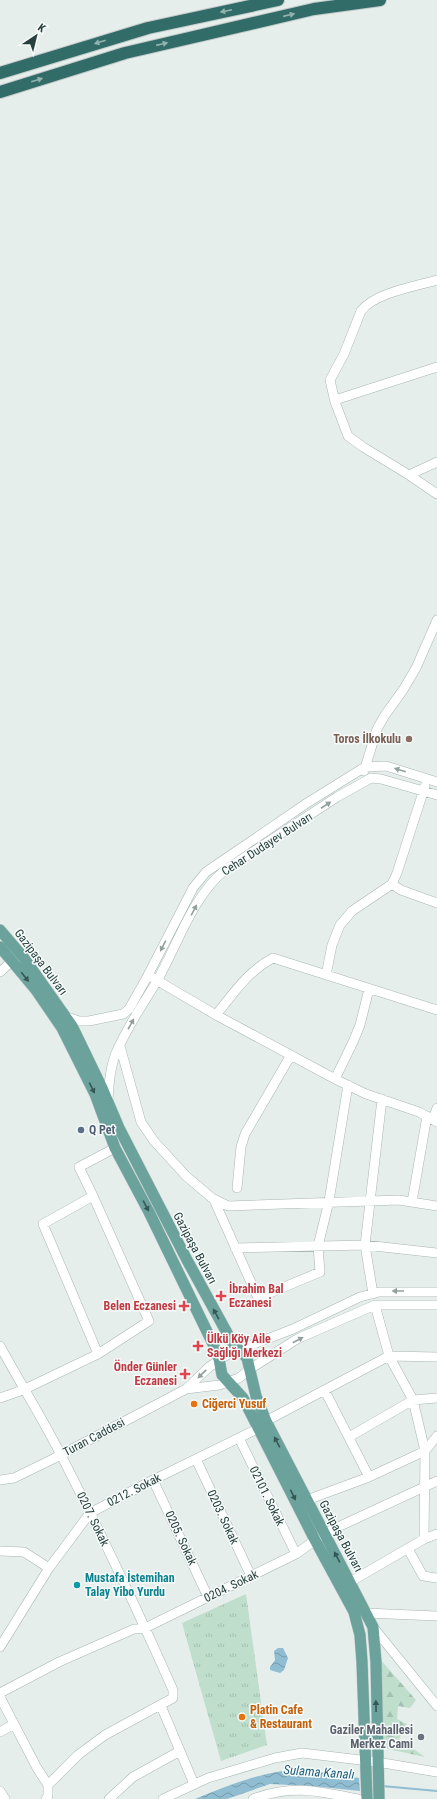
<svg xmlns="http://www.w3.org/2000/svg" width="437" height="1799" font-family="'Roboto Condensed',sans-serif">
	<defs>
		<pattern id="grass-tufts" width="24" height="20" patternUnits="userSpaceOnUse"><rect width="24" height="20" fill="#bfdecc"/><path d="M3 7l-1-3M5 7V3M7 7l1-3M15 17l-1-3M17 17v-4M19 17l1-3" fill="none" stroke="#a4c0b0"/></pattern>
		<pattern id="forest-firs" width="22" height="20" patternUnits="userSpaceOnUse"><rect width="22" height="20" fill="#bfdecc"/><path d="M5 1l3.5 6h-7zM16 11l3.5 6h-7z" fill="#a4c0b0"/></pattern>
		<pattern id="water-waves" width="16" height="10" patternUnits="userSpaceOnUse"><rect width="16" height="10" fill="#90bdd1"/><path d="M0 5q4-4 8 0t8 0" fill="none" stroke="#759bab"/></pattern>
	</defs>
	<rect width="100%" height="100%" fill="#e6eeec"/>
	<path fill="url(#grass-tufts)" d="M246 1594 267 1745 221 1761 182 1623Z"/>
	<path fill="url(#forest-firs)" d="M379 1658 416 1700 410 1708 398 1706 397 1719 407 1724 399 1739 425 1757 383 1748Z"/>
	<path fill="url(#water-waves)" d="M278 1648H283L288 1658 284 1670 280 1673 270 1670V1667L275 1660 274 1651Z
		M282 1771 320 1772 359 1778 360 1791 312 1786 270 1784 227 1799H195C223 1787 252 1776 282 1771Z"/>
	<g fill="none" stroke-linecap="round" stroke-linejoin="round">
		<path stroke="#90bdd1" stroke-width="2" d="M382 1786 437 1791"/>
		<g stroke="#a8b6b4" stroke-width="10">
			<path id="minor" d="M437 280C416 286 374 293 361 311L344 354 330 380 335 402 348 436 363 447 409 475 437 494
				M335 400 437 367
				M409 475 437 462
				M364 771 377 729 385 715 403 690 416 668 437 620
				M392 884 401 890 437 903
				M0 972 12 961
				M326 975 332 945 340 925 352 911 392 884 397 873 425 786
				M153 978 216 1015 337 1080 366 1094 419 1112 437 1122
				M216 1015C233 994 248 971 273 958L437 1010
				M64 1016 79 1021H89L123 1014 129 1009 146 979 193 888 206 872 307 803 365 767 386 766 437 782
				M120 1046 141 1122 154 1141 186 1176 212 1198 228 1206 399 1200 437 1206
				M335 1079 353 1042 360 1025 369 989
				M108 1100C109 1084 110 1068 116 1053 127 1027 143 1004 157 981 178 944 192 897 225 870L337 797 371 778 381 779 437 795
				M433 1119 437 1108
				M237 1188 241 1147 245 1134 291 1055
				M93 1196 43 1224 98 1354
				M214 1200 258 1298 320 1272 318 1246 329 1201 348 1085
				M412 1202 427 1116
				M235 1248 365 1245 437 1253
				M373 1294 365 1245 382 1099
				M375 1305 389 1356 413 1400 425 1451 424 1539
				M0 1346C20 1383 43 1419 62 1457 101 1533 138 1611 173 1690V1698L105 1735 78 1755 48 1785V1796L46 1799
				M186 1389 219 1385 239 1378 250 1369 297 1339 375 1305H437
				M325 1391 369 1477
				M0 1398 23 1390 98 1354 149 1321 93 1196 79 1167 115 1148
				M266 1421 389 1356 437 1357
				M349 1437 413 1400 437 1398
				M239 1438 296 1554
				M196 1459 251 1576
				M0 1480 14 1478 53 1459 186 1389 209 1367 228 1354 293 1329 360 1297 379 1292H437
				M153 1480 208 1597
				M307 1500 369 1477 425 1451 437 1436
				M408 1549 423 1576 437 1578
				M0 1551 24 1552 49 1568
				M350 1582 424 1539 437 1534
				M365 1613 437 1616
				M373 1627 437 1706
				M0 1647 49 1568 90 1513 153 1480 259 1428
				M0 1693 59 1662 134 1629 145 1628 296 1554 325 1533 437 1481
				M0 1697 37 1768 48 1785
				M161 1706 194 1784
				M0 1732 14 1724
				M0 1791 5 1799
				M109 1799 133 1777 180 1751
				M163 1799 208 1778 275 1758 302 1753 377 1762 437 1772
				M253 1799C292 1784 318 1791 358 1799"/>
		</g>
		<g stroke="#c2cac9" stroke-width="12">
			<path id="major" d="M0 930 24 958 72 1026 102 1088 119 1128 187 1260 232 1342 247 1358 256 1396 266 1421 373 1627 376 1662 379 1799
				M0 947 36 990 62 1028 95 1094 115 1148 149 1212 215 1348 219 1359 222 1375 243 1398 315 1540 354 1612 360 1635 362 1662 367 1799"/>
		</g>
		<g stroke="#c2cac9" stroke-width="14">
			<path id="highway" d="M0 73 148 28 278 0
				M0 92 125 53 314 9 380 0"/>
		</g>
		<use href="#minor" stroke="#fff" stroke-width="9"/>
		<use href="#major" stroke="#6ba29c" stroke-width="11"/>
		<use href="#highway" stroke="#316c68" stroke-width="12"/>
	</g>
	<defs><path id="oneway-solid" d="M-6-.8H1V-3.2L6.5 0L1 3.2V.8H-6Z"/></defs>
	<g fill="#94b3b0">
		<use href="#oneway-solid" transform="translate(226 11) rotate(168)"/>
		<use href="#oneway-solid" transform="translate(289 15) rotate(-13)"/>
		<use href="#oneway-solid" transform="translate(100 42) rotate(163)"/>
		<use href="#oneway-solid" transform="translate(162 44) rotate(-13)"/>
		<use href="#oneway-solid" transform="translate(37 80) rotate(-17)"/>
	</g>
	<g fill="#92a09e">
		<use href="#oneway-solid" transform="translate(400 770) rotate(-163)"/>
		<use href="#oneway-solid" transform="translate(326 805) rotate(-33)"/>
		<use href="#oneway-solid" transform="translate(194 910) rotate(-62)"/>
		<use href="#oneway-solid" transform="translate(163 946) rotate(117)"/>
		<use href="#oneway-solid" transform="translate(131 1024) rotate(-61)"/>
		<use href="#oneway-solid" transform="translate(398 1291) rotate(180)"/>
		<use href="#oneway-solid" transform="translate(298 1340) rotate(-28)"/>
		<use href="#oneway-solid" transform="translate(202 1374) rotate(136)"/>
	</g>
	<g fill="#365855">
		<use href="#oneway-solid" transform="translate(25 977) rotate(51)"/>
		<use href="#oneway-solid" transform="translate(92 1088) rotate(64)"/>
		<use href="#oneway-solid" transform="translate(146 1206) rotate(62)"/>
		<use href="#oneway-solid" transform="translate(216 1314) rotate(-119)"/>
		<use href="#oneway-solid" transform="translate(277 1442) rotate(-118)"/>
		<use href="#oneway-solid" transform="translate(293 1495) rotate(64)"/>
		<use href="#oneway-solid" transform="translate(337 1557) rotate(-118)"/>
		<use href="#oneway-solid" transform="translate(376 1706) rotate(-91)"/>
	</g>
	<circle fill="#8d6e63" stroke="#f6faf9" stroke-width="1.5" cx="409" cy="739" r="4"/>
	<circle fill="#5c6f8a" stroke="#f6faf9" stroke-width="1.5" cx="81" cy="1130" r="4"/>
	<g fill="#e0444e" stroke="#f6faf9" stroke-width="1.5">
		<path d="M219 1290h4v4h4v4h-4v4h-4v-4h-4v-4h4z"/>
		<path d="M182 1300h4v4h4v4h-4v4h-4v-4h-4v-4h4z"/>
		<path d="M196 1340h4v4h4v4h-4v4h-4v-4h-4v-4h4z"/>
		<path d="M183 1368h4v4h4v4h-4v4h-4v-4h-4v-4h4z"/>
	</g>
	<g fill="#e8710a" stroke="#f6faf9" stroke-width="1.5">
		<circle cx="194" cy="1404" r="4"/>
		<circle cx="242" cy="1717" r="4"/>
	</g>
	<circle fill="#0f9aa8" stroke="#f6faf9" stroke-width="1.5" cx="77" cy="1585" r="4"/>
	<circle fill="#6b7280" stroke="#f6faf9" stroke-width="1.5" cx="421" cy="1737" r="4"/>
	<g text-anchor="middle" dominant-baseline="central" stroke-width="3" stroke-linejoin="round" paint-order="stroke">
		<g font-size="12" font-weight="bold" fill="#785e54" stroke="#f6faf9" text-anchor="end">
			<text x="401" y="739">Toros İlkokulu</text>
		</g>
		<g font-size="12" fill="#25403d" stroke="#f6faf9">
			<text transform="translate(267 844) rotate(-33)">Cehar Dudayev Bulvarı</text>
			<text transform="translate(41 962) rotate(53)">Gazipaşa Bulvarı</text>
			<text transform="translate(195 1248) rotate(62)">Gazipaşa Bulvarı</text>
			<text transform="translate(94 1437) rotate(-28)">Turan Caddesi</text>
			<text transform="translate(134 1490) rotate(-27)">0212. Sokak</text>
			<text transform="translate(267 1496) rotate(64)">02101. Sokak</text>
			<text transform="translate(223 1517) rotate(65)">0203. Sokak</text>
			<text transform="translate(93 1519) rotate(64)">0207. Sokak</text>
			<text transform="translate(341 1536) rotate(62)">Gazipaşa Bulvarı</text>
			<text transform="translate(181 1538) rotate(65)">0205. Sokak</text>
			<text transform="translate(231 1586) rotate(-26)">0204. Sokak</text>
		</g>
		<g font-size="12" font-weight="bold" fill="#4e5e75" stroke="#f6faf9" text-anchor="start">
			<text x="89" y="1130">Q Pet</text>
		</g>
		<g font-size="12" font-weight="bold" fill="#be3a42" stroke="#f6faf9" text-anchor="start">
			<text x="229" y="1289">İbrahim Bal<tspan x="229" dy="14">Eczanesi</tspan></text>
			<text x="176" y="1306" text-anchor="end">Belen Eczanesi</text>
			<text x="207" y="1339">Ülkü Köy Aile<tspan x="207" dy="14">Sağlığı Merkezi</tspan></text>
			<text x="177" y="1367" text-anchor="end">Önder Günler<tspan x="177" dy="14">Eczanesi</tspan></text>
		</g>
		<g font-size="12" font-weight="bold" fill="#c56008" stroke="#f6faf9" text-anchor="start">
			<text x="202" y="1404">Ciğerci Yusuf</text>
			<text x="250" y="1710">Platin Cafe<tspan x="250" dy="14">&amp; Restaurant</tspan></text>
		</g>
		<g font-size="12" font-weight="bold" fill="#0d838f" stroke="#f6faf9" text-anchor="start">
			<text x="85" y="1578">Mustafa İstemihan<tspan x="85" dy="14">Talay Yibo Yurdu</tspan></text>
		</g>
		<g font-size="12" font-weight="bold" fill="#5b616d" stroke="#f6faf9" text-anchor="end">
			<text x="413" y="1730">Gaziler Mahallesi<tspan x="413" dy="14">Merkez Cami</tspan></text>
		</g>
		<g font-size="13" font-style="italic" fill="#1f5e7b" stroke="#f6faf9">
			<text transform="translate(319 1772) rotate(4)">Sulama Kanalı</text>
		</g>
	</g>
	<g transform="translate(36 36) rotate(35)" stroke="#f6faf9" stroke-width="3" paint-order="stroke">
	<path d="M0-3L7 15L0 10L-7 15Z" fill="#25403d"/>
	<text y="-6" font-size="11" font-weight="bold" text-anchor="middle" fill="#25403d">K</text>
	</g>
</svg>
